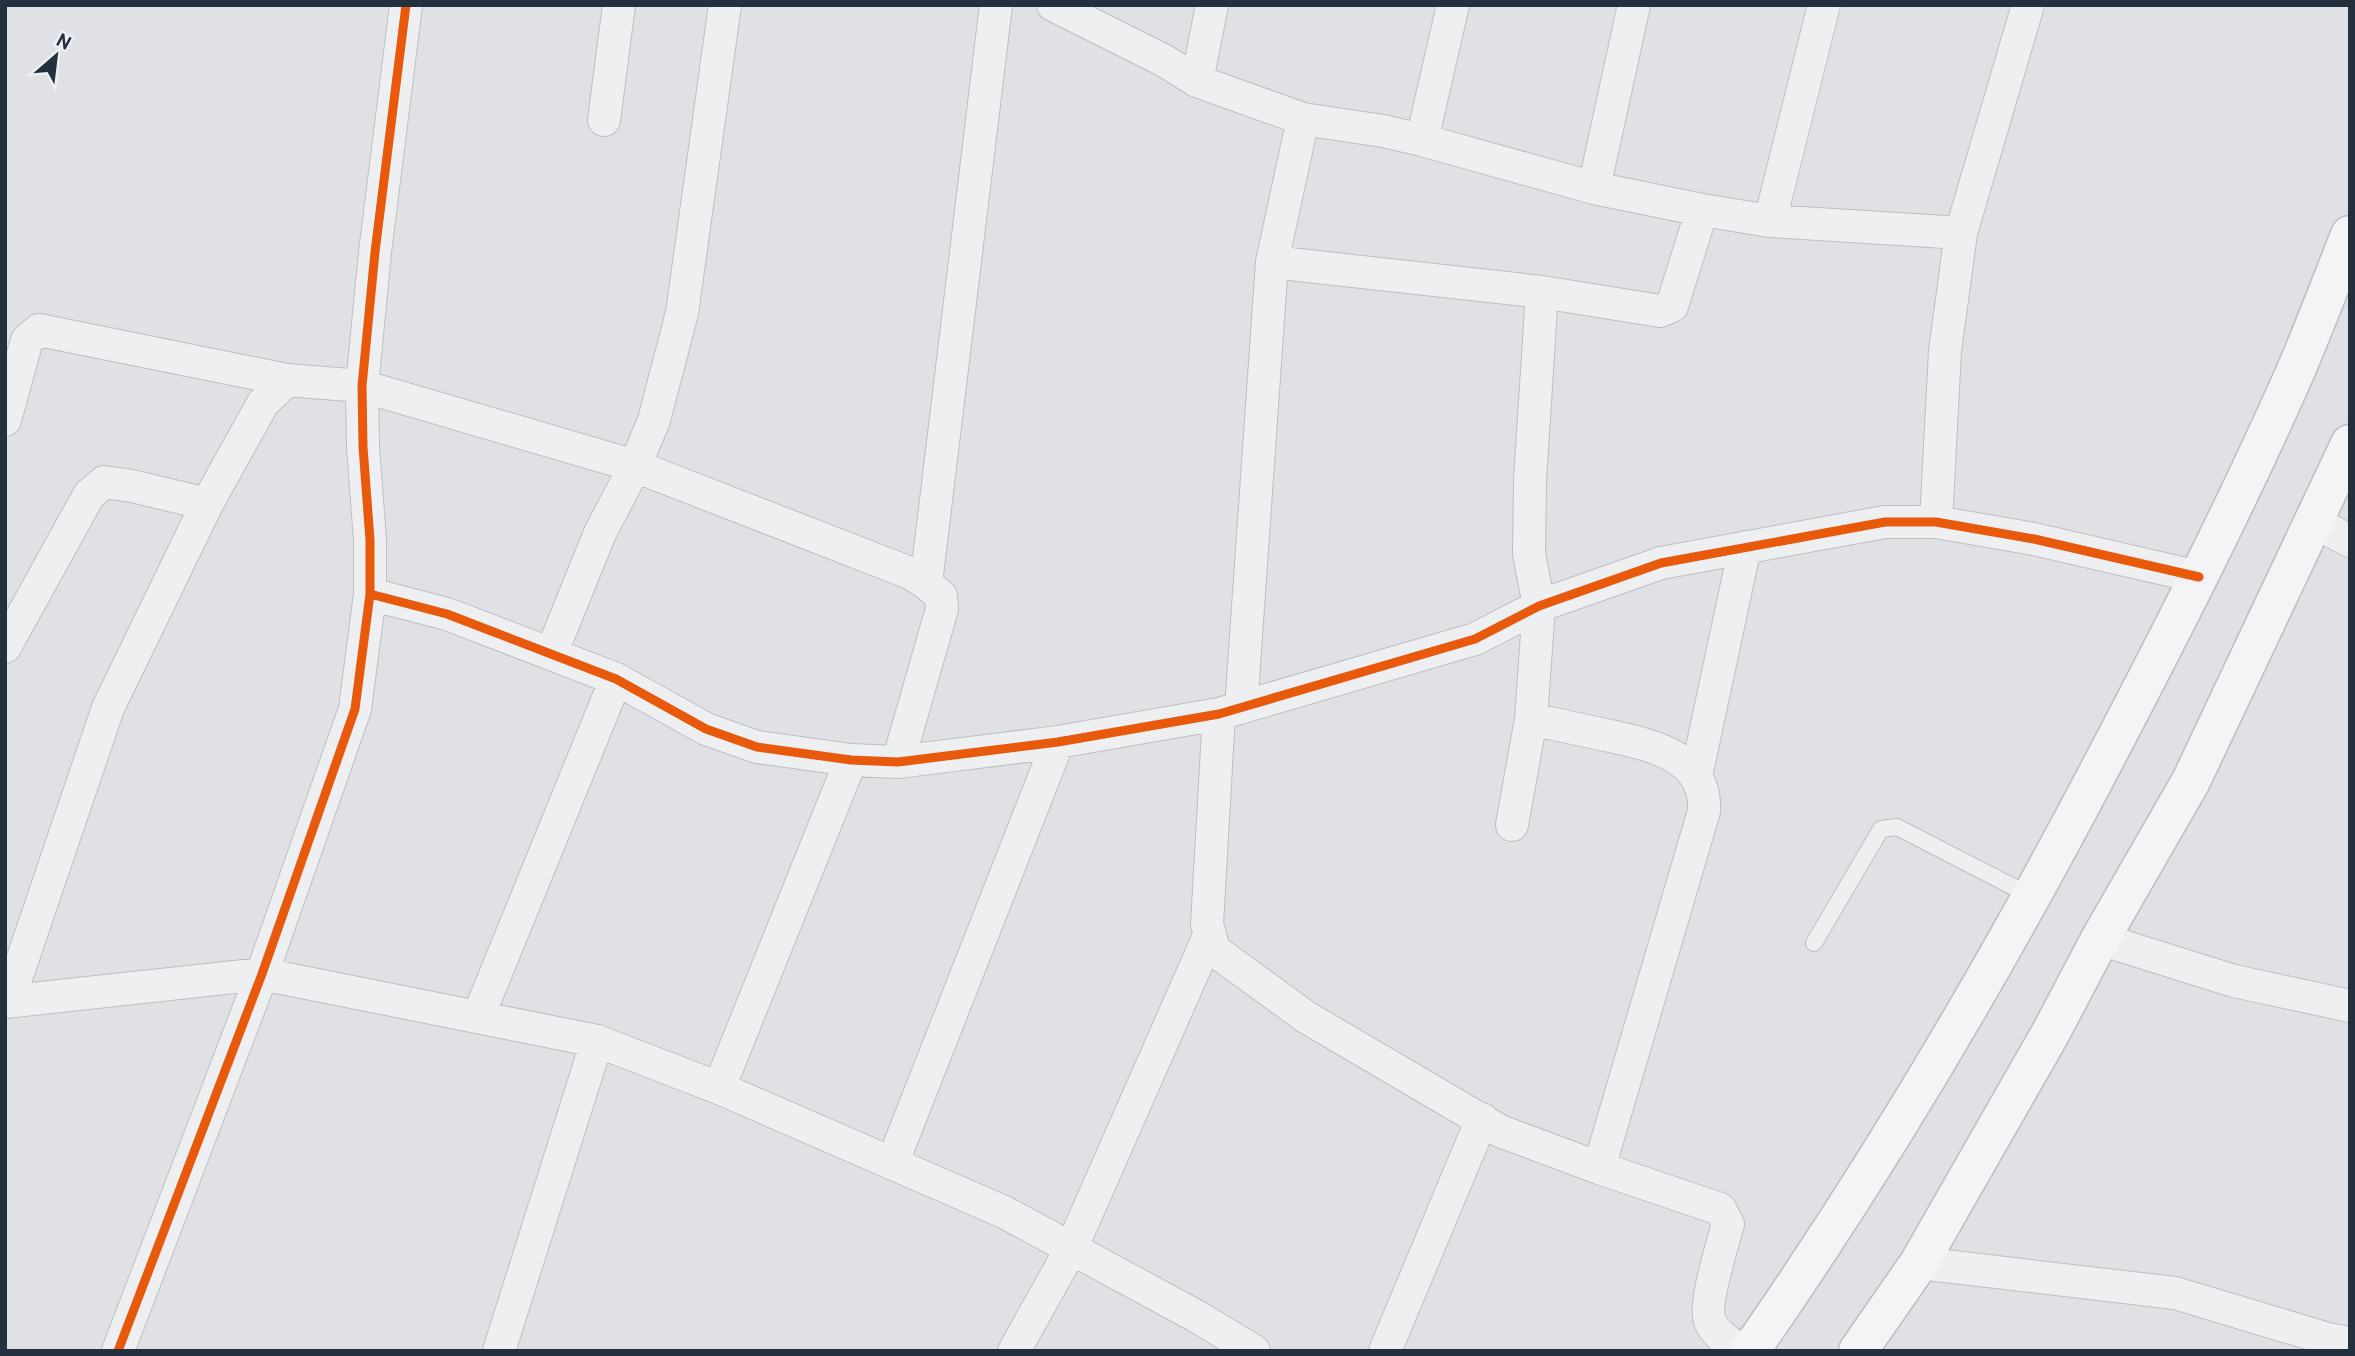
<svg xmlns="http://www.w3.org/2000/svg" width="2355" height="1356" font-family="Overpass,sans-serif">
	<rect width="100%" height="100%" fill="#dfe1e4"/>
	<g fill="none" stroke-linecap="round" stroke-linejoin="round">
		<g stroke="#bdbfc2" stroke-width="18">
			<path id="lane" d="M1814 943 1881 829 1897 827 2031 896"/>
		</g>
		<g stroke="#bdbfc2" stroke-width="34">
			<path id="street" d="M1053 5 1163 60 1197 81 1303 119 1383 131 1422 140 1594 188 1702 210 1770 221 1961 233
				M1197 81 1212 5
				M604 120 619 5
				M1422 140 1453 5
				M1594 188 1634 5
				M1770 221 1824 5
				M1272 262 1542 292 1660 311 1672 306 1702 210
				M1542 292 1530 480 1529 554 1539 606 1531 719C1555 724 1578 729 1601 734 1645 744 1707 753 1704 811L1599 1168
				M5 420 27 340 39 330 287 380
				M1936 522 1945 351 1961 233 2028 5
				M2314 522 2350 541
				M926 583 996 5
				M370 594 447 614 616 679 706 729 757 747 851 760 898 762 1058 742 1219 714 1475 639 1539 606 1661 563 1885 522H1936L2034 539 2199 577
				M5 647 89 495 104 482 132 486 207 504
				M551 654 600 533 635 466 654 420 682 313 725 5
				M1241 708 1272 262 1303 119
				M1219 714 1207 924 1214 950 1306 1017 1500 1131 1599 1168 1720 1209 1728 1224C1723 1243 1703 1305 1710 1321 1716 1335 1729 1342 1741 1351
				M1696 776 1745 547
				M1512 825 1531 719
				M2100 939 2234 981 2350 1006
				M5 1002 262 974 597 1041 719 1088 1004 1212 1196 1316 1254 1351
				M8 1002 108 708 207 504 263 403 287 380 362 386 635 466 910 573 926 583 941 596 942 609 898 762
				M478 1017 616 679
				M719 1088 851 760
				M892 1164 1058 742
				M1919 1263 2175 1293 2328 1339 2350 1343
				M118 1351 262 974 355 709 370 594V540L363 447 362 386 375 252 406 5
				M499 1351 597 1041
				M1014 1351 1071 1249 1209 936
				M1385 1351 1482 1119"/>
		</g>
		<g stroke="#bbbec2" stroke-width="41">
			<path id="primary" d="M1750 1351C1881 1163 1998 964 2104 761 2170 635 2235 508 2293 377 2313 331 2331 283 2350 235
				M1858 1351 1919 1263 2050 1034 2100 939 2191 781 2350 444"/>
		</g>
		<use href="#lane" stroke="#eeeff1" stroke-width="16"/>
		<use href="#street" stroke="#eeeff1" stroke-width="32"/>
		<use href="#primary" stroke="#f3f4f5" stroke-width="38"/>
		<g stroke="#ebf0f5" stroke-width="13">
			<path id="cycleway" d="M370 594 447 614 616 679 706 729 757 747 851 760 898 762 1058 742 1219 714 1475 639 1539 606 1661 563 1885 522H1936L2034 539 2199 577
				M118 1351 262 974 355 709 370 594V540L363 447 362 386 375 252 406 5"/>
		</g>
		<use href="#cycleway" stroke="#e8590c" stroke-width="9"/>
	</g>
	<rect width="2355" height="1356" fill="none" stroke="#25303e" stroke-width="14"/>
	<g transform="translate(56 56) rotate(28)" stroke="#ebf0f5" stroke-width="5" paint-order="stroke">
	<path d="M0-5L12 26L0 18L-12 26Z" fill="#25303e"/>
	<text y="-10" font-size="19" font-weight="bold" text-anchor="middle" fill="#25303e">N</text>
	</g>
</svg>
